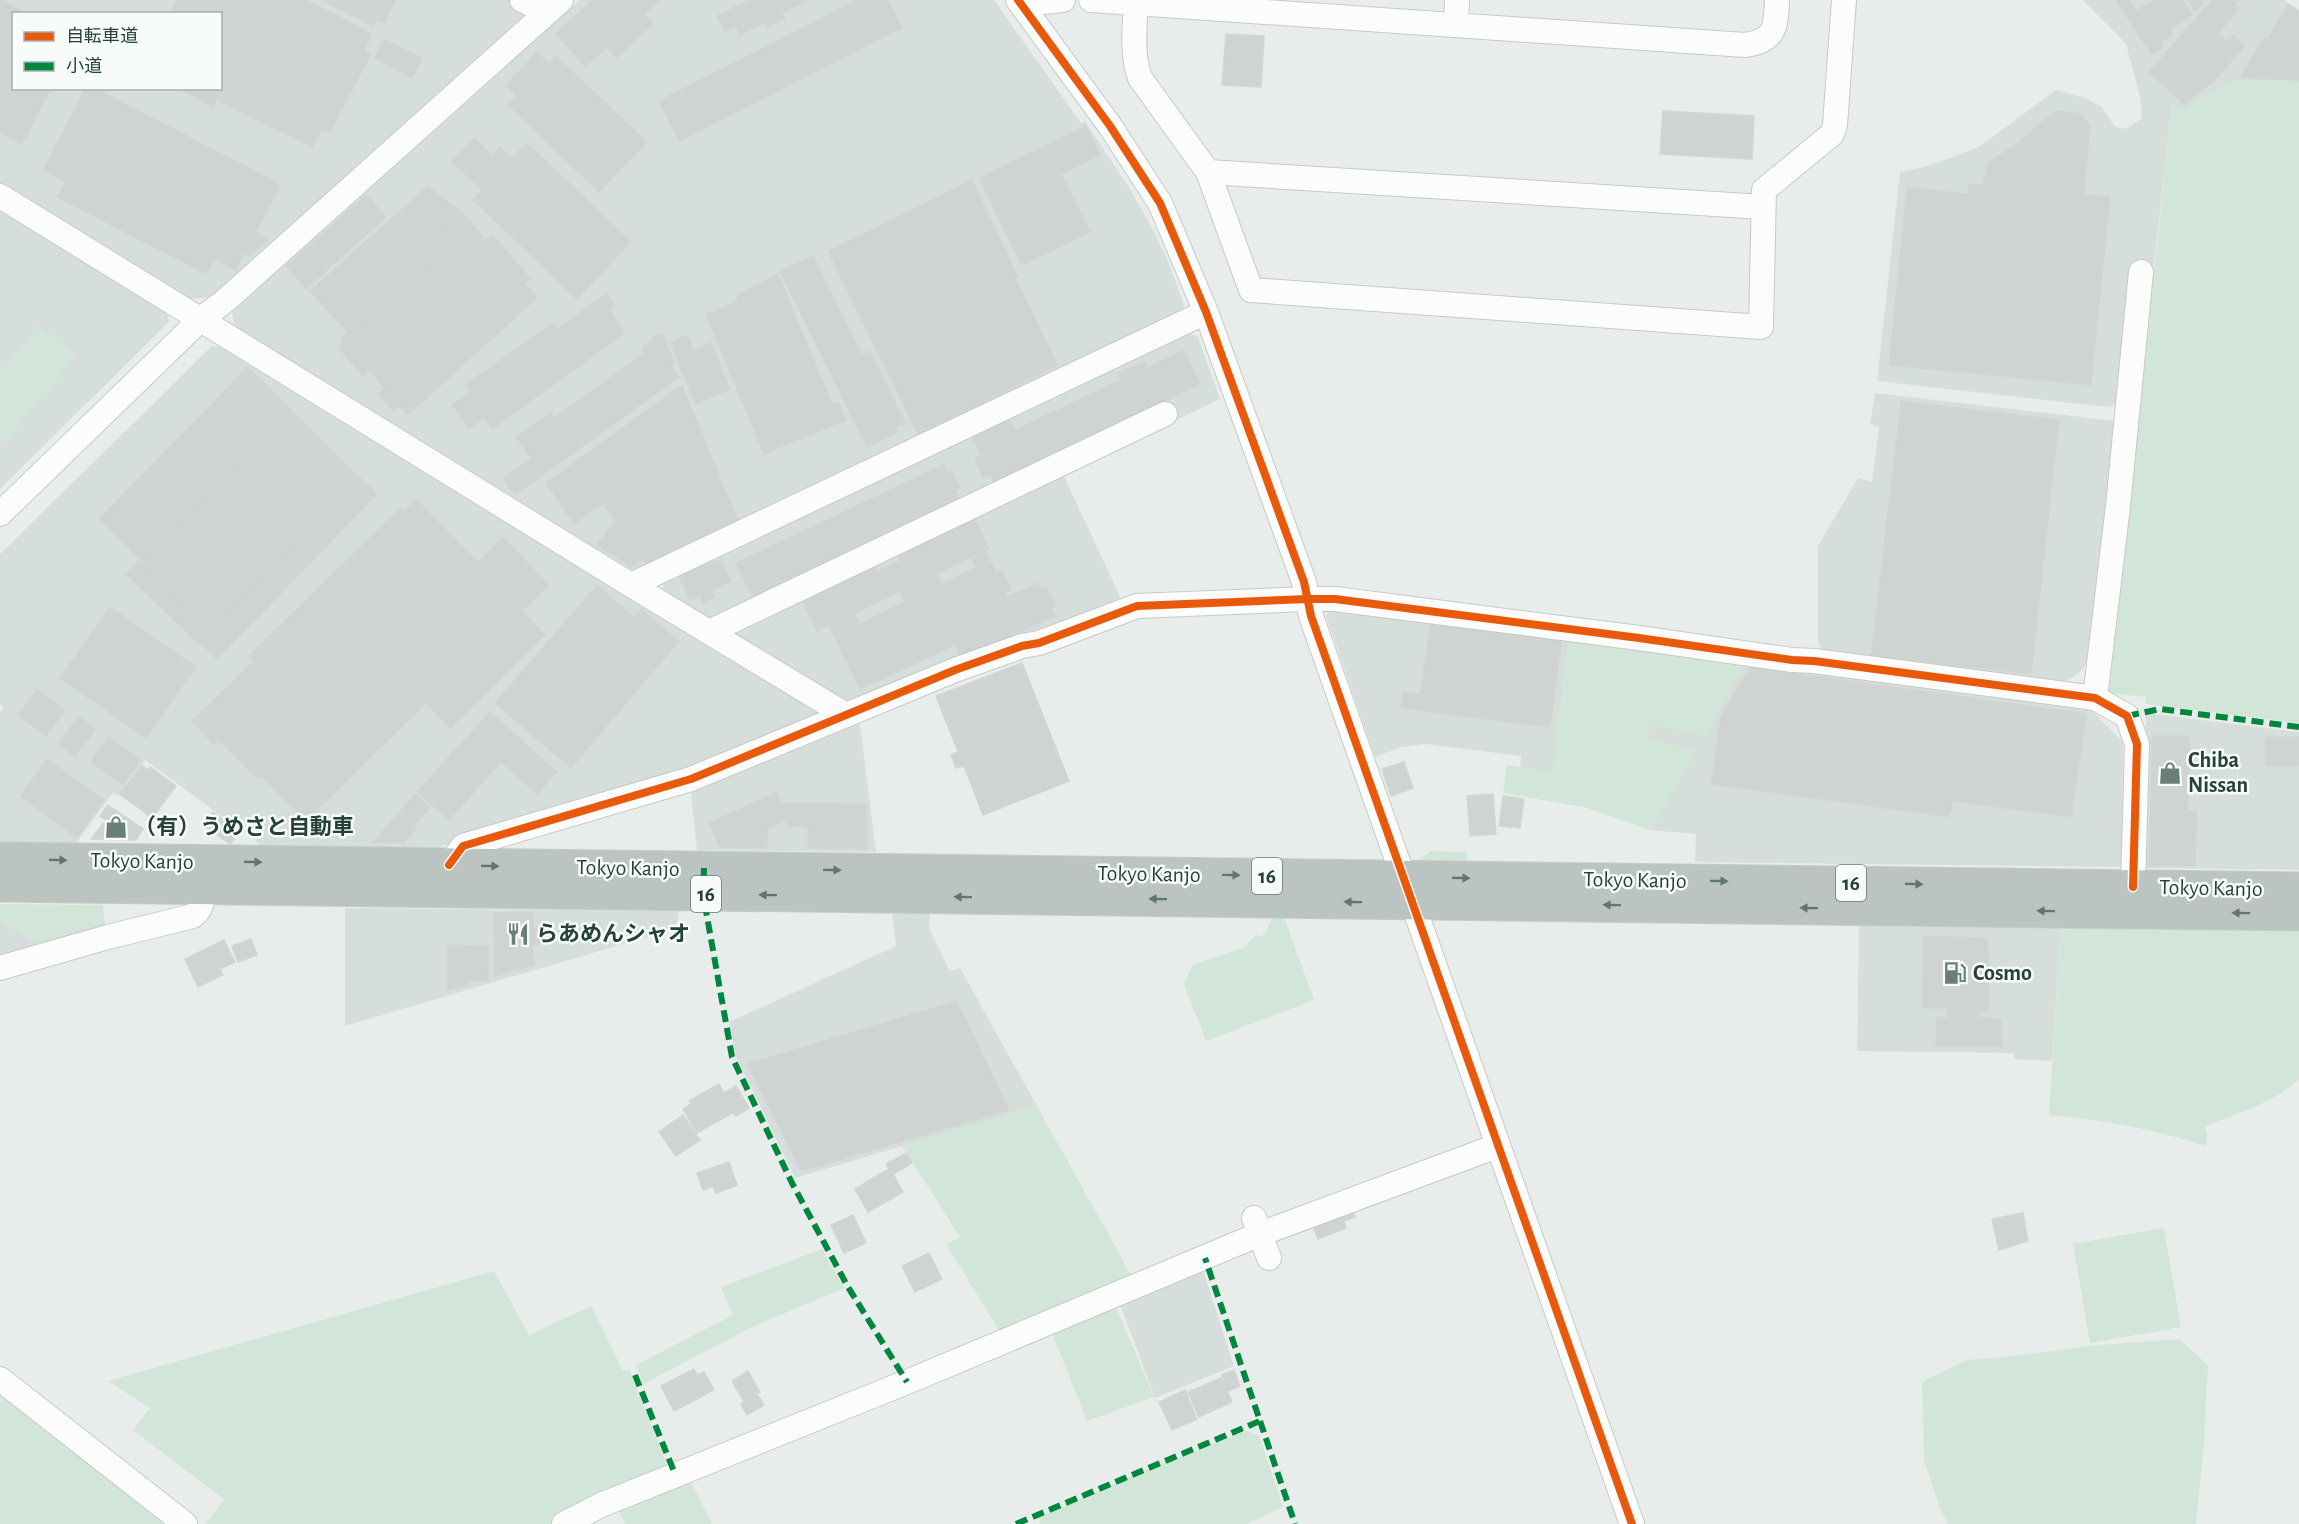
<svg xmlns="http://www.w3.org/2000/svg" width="2299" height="1524" font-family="'Alegreya Sans','Noto Sans JP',sans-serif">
	<rect width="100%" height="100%" fill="#e8edeb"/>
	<path fill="#d6dedb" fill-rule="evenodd" d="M0 0H544L213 297 190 299 0 183ZM14 14H220V88H14Z
		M580 0H994L1081 123 1085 121 1130 189 1150 224 1168 261 1184 305 1181 315 642 571 631 570 405 433 234 325 232 312Z
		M2083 0H2284L2299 10V82L2233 80 2183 111 2172 105 2153 273 2130 271 2117 404 2108 407 1877 381 1900 172 1928 166 1979 147 2056 90 2085 98 2102 107 2115 127 2126 129 2142 118 2140 97 2126 44Z
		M0 211 167 312 169 322 0 489Z
		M1186 332 1198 337 1220 399 1063 474 1123 603 853 706 663 590 664 579Z
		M221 346 817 711 816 721 695 771 436 848 261 845 145 760 118 796 114 793 109 798 76 843 0 842V713L4 707 0 704V554L211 347Z
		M1875 393 2115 421 2090 655 2082 670 2072 678 2060 683 1823 653 1818 641V546L1858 478 1872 482 1879 427 1870 424Z
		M1333 606 1569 636 1553 773 1520 767 1521 756 1425 744 1401 747 1375 757 1326 616Z
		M1747 661 2087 706 2123 742 2122 867 1695 862 1696 834 1650 830 1696 750 1643 740 1651 725Z
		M2146 713 2299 732V870L2146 868Z
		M859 716 876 852 697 850 690 786Z
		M345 908 678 911 677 928 345 1026Z
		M892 914H930L929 928 950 971 960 968 1037 1106 795 1178 735 1054 729 1022 896 946Z
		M0 919 47 950 0 964Z
		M1859 926 2061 928 2052 1061 2014 1059V1053L1857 1051Z
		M1203 1270 1234 1366 1155 1398 1120 1304Z"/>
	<path fill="#d1e6d8" d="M2233 80 2299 82V723L2146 704V697L2109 693 2172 104 2183 111Z
		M39 326 76 356 4 442 0 438V373Z
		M1569 636 1747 661 1705 734 1652 725 1643 739 1697 750 1650 830 1584 807 1503 793 1507 765 1553 773Z
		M1431 851 1467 852 1466 866 1417 861Z
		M0 904 103 905 106 934 47 950 0 919Z
		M1272 919H1285L1314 1000 1206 1041 1184 985 1192 965 1245 947 1255 935 1262 937Z
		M2061 928 2299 931V1079C2273 1103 2238 1114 2205 1126L2207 1136 2206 1146C2154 1129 2103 1120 2049 1115Z
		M1037 1106 1135 1282 1003 1337 946 1244 960 1237 902 1146Z
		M2164 1228 2181 1327 2090 1343 2073 1244Z
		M822 1249 844 1288 752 1327 643 1384 636 1365 733 1315 721 1287Z
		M494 1271 529 1335 591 1306 623 1371 629 1369 669 1470 596 1501 551 1524H206L224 1499 133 1430 150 1408 108 1381Z
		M1115 1305 1154 1397 1087 1421 1050 1328Z
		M2179 1339 2208 1365 2204 1443 2196 1524H1948L1940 1508 1924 1460 1922 1382 1967 1360 2015 1356 2089 1346Z
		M0 1384 177 1524H0Z
		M1246 1431 1259 1435 1283 1507 1247 1524H1040L1038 1518 1134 1475Z
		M688 1476 712 1524H625L616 1506Z"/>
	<path fill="#cfd4d2" stroke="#d1d6d4" stroke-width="1.5" d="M0 0 29 14H14V88H51L22 144 0 132Z
		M177 0H270L213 107 179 88H220V14H170Z
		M270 0H306L372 34 364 51 354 47 314 125 322 129 312 147 217 100Z
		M322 0H387L373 26Z
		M387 0H396L384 23 377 20Z
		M593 0H659L644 14 653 24 616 58 607 47 585 67 556 33Z
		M749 0H808L782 13 785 19 767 27 765 23 740 35 736 27 725 32 717 16Z
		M857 0H888L902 28 679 141 659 101Z
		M2116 0H2129L2136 11 2154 0H2183L2192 15 2169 30 2173 35 2160 43 2163 48 2152 55Z
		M2189 0H2205L2195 11Z
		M2212 0H2239L2235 5 2239 9 2218 33 2227 41 2233 35 2245 46 2215 80 2184 104 2149 72Z
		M2288 5 2299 12V80L2240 78 2264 38 2267 39Z
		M1226 34 1264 36 1261 87 1222 85Z
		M384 39 422 58 412 78 374 58Z
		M354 47 371 54 330 133 314 125Z
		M537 52 549 64 556 56 647 142 599 192 508 105 517 96 506 85Z
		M86 88H95L281 185 256 232 268 240 248 256 244 253 236 270 43 170Z
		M1663 111 1754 116 1752 159 1660 154Z
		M2058 111 2080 114 2090 125 2084 195 2110 197 2091 385 1889 365 1907 187 1968 194 1969 184 1983 185 1988 163 2017 144 2041 122Z
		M1086 126 1100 155 1061 174 1090 232 1022 265 979 178Z
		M474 138 492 155 500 147 512 158 527 143 631 242 577 299 473 200 482 190 451 161Z
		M972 180 1018 277 1015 278 1058 365 918 434 828 251Z
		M66 181 215 259 206 274 57 197Z
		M428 186 465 215 446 231 455 240 348 333 310 291Z
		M366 195 386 217 306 289 286 266Z
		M465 215 486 240 493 235 530 278 525 283 537 298 408 415 400 406 394 411 378 394 385 388 369 370 363 376 338 347 344 342 341 339 455 240 446 231Z
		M813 255 862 355 870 351 905 423 896 427 898 432 867 447 780 271Z
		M778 274 832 404 839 402 846 420 764 454 706 315 738 301 736 296Z
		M607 293 615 306 609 310 625 333 492 429 484 418 469 429 452 404 471 392 465 385 553 323 557 329Z
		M662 333 675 364 671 366 679 377 515 495 503 478 531 458 516 437 550 413 554 418 644 353 641 349 653 340 652 337Z
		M688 335 694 350 711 343 730 389 695 404 670 342Z
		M1184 350 1200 384 1154 406 1157 412 994 483 990 475 983 478 975 459 981 456 972 435 1009 418 1015 430 1121 380 1118 373 1145 361 1148 367Z
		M248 367 289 408 140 559 99 519Z
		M682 385 738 521 646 564 603 503 574 524 546 483Z
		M1901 401 2059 420 2031 674 1871 656Z
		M289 408 363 481 214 632 140 559Z
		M943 465 947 473 952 470 960 489 956 491 959 498 782 583 784 587 767 595 765 590 752 596 736 563Z
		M363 481 377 494 217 659 203 645 201 646 126 574 140 559 214 632Z
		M416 499 478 562 503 537 549 585 522 611 545 635 450 728 426 703 306 821 262 776 258 779 219 740 214 745 192 721 254 661 249 656 400 508 404 512Z
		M974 517 989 549 817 631 801 598 874 564 878 571 900 561 897 553Z
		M615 521 642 559 631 567 597 545Z
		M985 551 990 561 976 568 971 558Z
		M721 559 731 581 712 591 715 597 703 603 700 596 690 600 680 578 686 575 684 572 702 563 703 567Z
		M990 561 996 573 1002 570 1011 590 1004 593 1022 631 962 660 955 645 860 689 834 636Z
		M937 574 942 584 905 602 900 591Z
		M1039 583 1042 590 1047 588 1056 606 1051 608 1055 616 1022 631 1006 597Z
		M597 585 634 617 641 609 679 641 571 768 495 703Z
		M110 607 196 667 146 738 60 678Z
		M854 613 859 623 834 636 829 625Z
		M1431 620 1562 639 1550 727 1401 708 1403 692 1420 695Z
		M1022 663 1069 781 983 815 964 766 956 768 951 755 958 752 936 696Z
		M1750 667 2087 714 2071 817 1953 801 1949 817 1711 784 1721 716Z
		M37 689 65 710 46 736 18 715Z
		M490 712 557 772 537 794 501 762 449 820 417 792Z
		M79 716 96 729 75 756 58 744Z
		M2152 736H2190L2188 810 2197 811 2195 866H2149Z
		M108 737 141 760 123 785 90 762Z
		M2265 737H2299V766H2265Z
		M47 759 104 800 77 838 20 796Z
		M1404 762 1413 788 1391 796 1382 769Z
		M142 765 148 770 150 767 176 786 152 818 120 794Z
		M777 792 782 803 867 804V849L808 848V827L786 826V820L768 828 767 848 719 847 709 823Z
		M415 794 430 808 413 827 416 829 404 843 373 842Z
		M1493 794 1496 834 1470 836 1467 796Z
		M1503 796 1524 799 1520 828 1499 826Z
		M108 805 143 829 136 840 91 839 106 820 100 816Z
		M213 812 240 831 230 844 203 825Z
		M533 912V927H540L541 944H533L534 965 495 976 494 913Z
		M1923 936 1988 938 1989 1011H1979L1978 1017 2001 1019 2002 1046H1936L1937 1017 1947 1018V1008H1922Z
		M251 939 257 955 238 962 232 946Z
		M224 940 235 962 220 969 223 975 198 987 185 959Z
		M447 945 489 946 488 981H468L469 985 447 990Z
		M957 1001 1009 1110 801 1171 747 1064Z
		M719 1084 724 1093 736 1086 749 1108 736 1116 734 1112 697 1133 683 1109 691 1104 689 1101Z
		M683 1115 700 1140 676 1156 659 1132Z
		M906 1153 912 1163 893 1174 903 1192 868 1212 855 1189 889 1169 886 1164Z
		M729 1162 737 1185 716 1193 713 1186 703 1190 697 1173Z
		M1353 1211 1355 1217 1344 1221 1346 1228 1318 1239 1313 1227Z
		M2023 1213 2028 1241 1999 1250 1992 1219Z
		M853 1215 866 1243 844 1253 831 1225Z
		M929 1253 942 1279 915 1292 902 1266Z
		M694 1369 697 1375 704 1372 714 1390 674 1411 661 1386Z
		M1234 1370 1240 1386 1228 1391 1222 1375Z
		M748 1371 760 1392 757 1394 764 1405 747 1415 741 1404 744 1402 732 1381Z
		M1221 1378 1232 1402 1199 1417 1188 1392Z
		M1185 1390 1197 1419 1172 1430 1159 1402Z"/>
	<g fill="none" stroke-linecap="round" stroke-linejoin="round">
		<g stroke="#c5cac8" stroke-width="26">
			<path id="minor" d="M522 0 547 12
				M1018 0 1110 126 1160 203 1206 312 1304 582 1311 616 1632 1524
				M1091 0 1745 45C1776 41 1776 26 1777 0
				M1136 0C1135 26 1131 53 1140 78L1208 172 1251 290 1761 327 1764 190 1832 134 1835 125 1844 0
				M1021 4 1063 0
				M1456 25 1457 0
				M1208 172 1763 207
				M0 196 631 585 846 715
				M0 514 201 319 226 300 561 0
				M631 585 1206 312
				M709 632 1165 414
				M2095 698 2118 506 2141 272
				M449 865 463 846 691 779 955 670 1022 646 1039 643 1137 606 1307 599H1335L1639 638 1792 660 1814 661 2095 698 2127 716 2137 744 2133 887
				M0 968 108 937 193 916C206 907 203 888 203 873
				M1254 1218 1269 1258
				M0 1379 185 1524
				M564 1524 601 1505 907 1382 1260 1234 1497 1146"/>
		</g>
		<g stroke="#c3ccc9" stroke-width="35">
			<path id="highway" d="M0 859 2299 889
				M0 885 2299 914"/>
		</g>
		<use href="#minor" stroke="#fcfcfc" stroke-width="24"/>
		<use href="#highway" stroke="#bcc4c2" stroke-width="33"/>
		<path stroke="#00873e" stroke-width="6" stroke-dasharray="12 6" stroke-linecap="butt" d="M2127 716 2160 709 2299 727
			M704 868 703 894 732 1057 792 1183 848 1287 907 1382
			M635 1375 675 1474
			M1260 1421 1295 1524
			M1016 1524 1260 1421 1205 1258"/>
		<g stroke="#f7fbf9" stroke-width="11">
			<path id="cycleway" d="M1018 0 1110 126 1160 203 1206 312 1304 582 1311 616 1632 1524
				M449 865 463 846 691 779 955 670 1022 646 1039 643 1137 606 1307 599H1335L1639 638 1792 660 1814 661 2095 698 2127 716 2137 744 2133 887"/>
		</g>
		<use href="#cycleway" stroke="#e8590c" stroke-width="8"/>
	</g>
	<defs><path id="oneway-solid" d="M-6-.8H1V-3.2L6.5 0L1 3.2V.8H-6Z" transform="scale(1.5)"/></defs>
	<g fill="#617670">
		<use href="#oneway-solid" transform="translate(58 860) rotate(1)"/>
		<use href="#oneway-solid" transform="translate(253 862) rotate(1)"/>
		<use href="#oneway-solid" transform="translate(490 866) rotate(1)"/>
		<use href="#oneway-solid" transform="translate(832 870) rotate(1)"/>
		<use href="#oneway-solid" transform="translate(1231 875) rotate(1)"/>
		<use href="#oneway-solid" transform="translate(1461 878) rotate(1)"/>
		<use href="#oneway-solid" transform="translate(1719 881) rotate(1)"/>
		<use href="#oneway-solid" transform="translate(1914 884) rotate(1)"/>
		<use href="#oneway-solid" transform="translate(768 895) rotate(-179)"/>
		<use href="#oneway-solid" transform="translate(963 897) rotate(-179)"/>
		<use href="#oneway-solid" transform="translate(1158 899) rotate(-179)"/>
		<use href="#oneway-solid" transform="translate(1353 902) rotate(-179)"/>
		<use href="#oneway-solid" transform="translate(1612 905) rotate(-179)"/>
		<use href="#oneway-solid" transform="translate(1809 908) rotate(-179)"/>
		<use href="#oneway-solid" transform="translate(2046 911) rotate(-179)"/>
		<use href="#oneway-solid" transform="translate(2241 913) rotate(-179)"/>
	</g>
	<defs>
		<g id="shop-bare" transform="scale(1.8)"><path d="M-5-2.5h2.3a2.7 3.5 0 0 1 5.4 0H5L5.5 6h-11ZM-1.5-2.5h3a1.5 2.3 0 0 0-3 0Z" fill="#697e78" stroke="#f7fbf9" stroke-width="2.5" paint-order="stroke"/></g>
		<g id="restaurant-bare" transform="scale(1.8)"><path d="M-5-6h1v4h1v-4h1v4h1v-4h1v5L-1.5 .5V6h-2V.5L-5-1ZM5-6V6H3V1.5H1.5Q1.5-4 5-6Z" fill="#697e78" stroke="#f7fbf9" stroke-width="2.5" paint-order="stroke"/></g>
		<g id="fuel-bare" transform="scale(1.8)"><path d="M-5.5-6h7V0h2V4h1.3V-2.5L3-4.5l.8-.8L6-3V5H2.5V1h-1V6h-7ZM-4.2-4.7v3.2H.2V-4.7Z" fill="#697e78" stroke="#f7fbf9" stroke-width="2.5" paint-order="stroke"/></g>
	</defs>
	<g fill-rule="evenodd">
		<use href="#shop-bare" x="2170" y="773"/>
		<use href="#shop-bare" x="116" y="827"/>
		<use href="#restaurant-bare" x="518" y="934"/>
		<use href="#fuel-bare" x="1955" y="973"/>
	</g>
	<g text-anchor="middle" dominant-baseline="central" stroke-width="5" stroke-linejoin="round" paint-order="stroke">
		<g fill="#f7fbf9" stroke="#637a73" stroke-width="1.5">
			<rect x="1252" y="858" width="30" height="36" rx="4.5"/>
			<rect x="1836" y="865" width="30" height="36" rx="4.5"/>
			<rect x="691" y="876" width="30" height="36" rx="4.5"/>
		</g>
		<g font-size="21" font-weight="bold" fill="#24423a">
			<text x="1267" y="876">16</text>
			<text x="1851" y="883">16</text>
			<text x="706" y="894">16</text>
		</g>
		<g font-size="22" font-weight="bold" fill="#24423a" stroke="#f7fbf9" text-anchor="start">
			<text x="2188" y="760">Chiba<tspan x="2188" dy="25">Nissan</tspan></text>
			<text x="134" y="827">（有）うめさと自動車</text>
			<text x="536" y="934">らあめんシャオ</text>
			<text x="1973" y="973">Cosmo</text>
		</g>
		<g font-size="22" fill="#24423a" stroke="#f7fbf9">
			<text transform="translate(142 861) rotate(1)">Tokyo Kanjo</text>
			<text transform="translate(628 868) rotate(1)">Tokyo Kanjo</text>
			<text transform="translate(1149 874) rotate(1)">Tokyo Kanjo</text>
			<text transform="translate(1635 880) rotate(1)">Tokyo Kanjo</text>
			<text transform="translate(2211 888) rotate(1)">Tokyo Kanjo</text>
		</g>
	</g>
	<rect x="12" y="12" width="210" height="78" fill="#f7fbf9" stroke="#a3b1ad" stroke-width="1.5"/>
	<rect x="24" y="32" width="30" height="9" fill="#e8590c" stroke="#a3b1ad" stroke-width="1.5"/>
	<text x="66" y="42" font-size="18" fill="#24423a">自転車道</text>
	<rect x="24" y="62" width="30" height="9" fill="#00873e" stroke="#a3b1ad" stroke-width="1.5"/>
	<text x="66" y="72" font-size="18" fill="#24423a">小道</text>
</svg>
